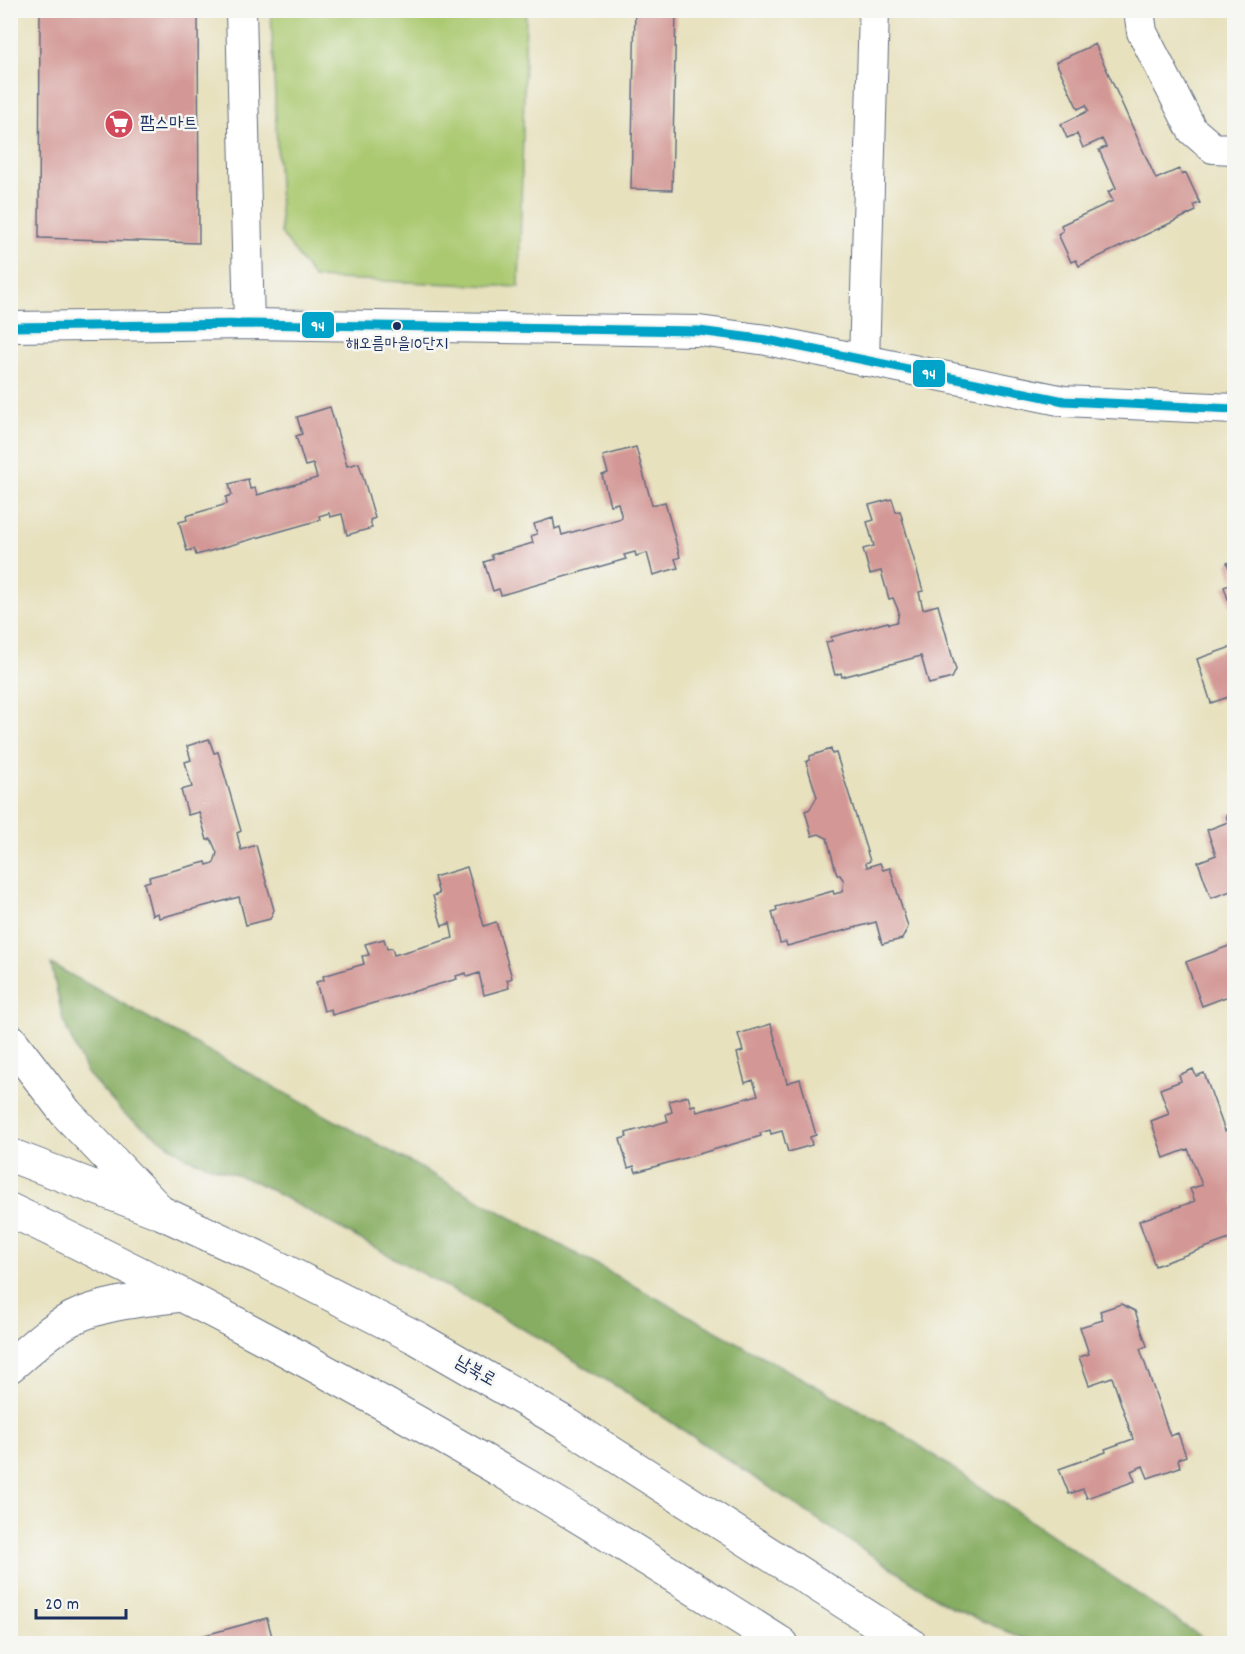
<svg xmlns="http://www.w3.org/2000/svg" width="1245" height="1654" font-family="Dekko,'Poor Story',sans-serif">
	<rect width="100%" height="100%" fill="#f6f6f2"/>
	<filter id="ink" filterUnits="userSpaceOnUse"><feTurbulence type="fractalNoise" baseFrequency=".0167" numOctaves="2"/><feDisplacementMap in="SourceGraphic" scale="12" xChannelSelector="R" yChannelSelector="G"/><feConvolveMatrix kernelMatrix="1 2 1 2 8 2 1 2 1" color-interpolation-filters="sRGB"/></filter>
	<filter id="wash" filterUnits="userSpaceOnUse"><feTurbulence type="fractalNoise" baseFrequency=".008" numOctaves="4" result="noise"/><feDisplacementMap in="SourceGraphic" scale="24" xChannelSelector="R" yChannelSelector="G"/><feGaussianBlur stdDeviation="1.35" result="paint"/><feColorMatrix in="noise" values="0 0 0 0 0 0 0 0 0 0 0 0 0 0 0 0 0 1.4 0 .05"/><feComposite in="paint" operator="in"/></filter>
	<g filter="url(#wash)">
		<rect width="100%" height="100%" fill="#e7e1be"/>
		<path fill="#aac970" stroke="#627c67" stroke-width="1.5" d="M427 10 526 13 519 287 314 278 281 233 271 11Z"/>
		<path fill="#87ad62" stroke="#516e60" stroke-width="1.5" d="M51 964 901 1433 1210 1643H1034L950 1607 624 1391 523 1329 256 1182 188 1158 124 1114 86 1072 63 1020Z"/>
		<g id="blocks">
			<path fill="#d39895" d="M40 10H198L199 243 39 238Z
				M635 10H676L672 190 631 189Z
				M1095 44 1156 179 1179 169 1182 175 1186 173 1200 203 1194 205 1196 211 1079 266 1076 260 1071 262 1058 234 1063 231 1061 225 1113 201 1108 192 1116 188 1099 150 1106 147 1102 139 1083 148 1077 134 1067 138 1061 124 1088 111 1086 105 1078 109 1056 62Z
				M330 407 347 466 359 463 375 518 370 520 372 528 347 535 342 514 330 517 329 513 319 516 320 520 196 555 194 549 187 551 179 522 187 520 186 516 227 504 226 497 232 495 229 484 248 479 250 489 255 488 257 495 317 478 313 464 305 466 296 436 302 434 297 417Z
				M636 447 652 505 665 502 680 557 675 559 678 568 653 575 647 553 636 556 635 552 624 555 626 559 501 595 499 589 493 591 484 562 493 559 491 555 533 543 531 536 537 534 534 524 553 518 555 529 560 527 562 535 622 518 618 503 610 505 602 475 608 473 603 456Z
				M892 499 896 512 900 511 923 591 919 592 923 609 938 605 956 670 952 678 929 684 921 656 842 677 841 673 835 675 826 642 832 641 831 637 888 622 889 624 897 622 899 612 893 598 889 599 881 571 870 574 863 549 874 546 867 522 874 520 869 505Z
				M1234 561V582L1227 563Z
				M1234 583V607L1231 608 1224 587Z
				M1234 646V695L1211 703 1197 659Z
				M209 739 214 753 218 752 241 831 237 833 241 850 256 845 274 910 270 919 246 925 239 897 159 918 158 913 152 915 144 883 150 881 149 877 206 862 207 865 214 863 217 853 211 839 207 840 199 812 188 815 181 790 192 787 185 762 191 760 187 746Z
				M831 749 832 754 836 753 870 861 866 863 867 867 880 863 883 870 890 868 908 927 902 939 882 944 876 922 787 946 786 942 780 943 772 912 777 910 776 907 833 891 834 894 842 892 844 881 840 875H837L827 838 819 834 812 836 805 811 810 809 817 797 806 762 810 760V756Z
				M1234 812V890L1211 898 1198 862 1216 855 1207 830 1228 822 1226 815Z
				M467 867 484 926 496 922 512 978 507 980 509 988 484 995 479 973 467 977 466 973 456 976 457 979 332 1015 331 1009 324 1011 316 982 324 980 323 976 364 964 362 956 369 955 365 944 384 939 387 949 392 948 394 955 453 938 450 923 442 926 433 896 439 894 434 877Z
				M1234 944V994L1202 1006 1186 962Z
				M771 1024 787 1083 800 1079 816 1135 810 1137 812 1145 788 1152 782 1131 771 1134 770 1130 760 1133 761 1136 636 1172 634 1166 628 1168 620 1139 627 1137 626 1133 668 1121 666 1114 672 1112 669 1101 688 1096 691 1106 695 1105 697 1112 758 1095 753 1080 745 1083 737 1053 743 1051 738 1034Z
				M1193 1069 1196 1076 1204 1073 1225 1131 1231 1128 1234 1137V1245L1232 1238 1155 1266 1139 1221 1195 1201 1190 1189 1202 1185 1188 1149 1164 1158 1151 1121 1169 1114 1160 1089 1181 1081 1179 1075Z
				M1121 1304 1135 1311 1147 1346 1140 1349 1170 1436 1178 1433 1186 1456 1178 1459 1180 1467 1148 1478 1143 1466 1131 1471 1135 1481 1087 1498 1083 1489 1069 1494 1059 1469 1106 1452 1105 1449 1133 1439 1112 1377 1089 1385 1079 1357 1089 1354 1080 1327 1103 1320 1100 1311Z
				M267 1618 274 1644H176V1643Z"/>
		</g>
	</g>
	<g filter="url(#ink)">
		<use href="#blocks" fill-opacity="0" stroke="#626d80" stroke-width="1.5"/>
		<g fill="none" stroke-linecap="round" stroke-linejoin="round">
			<g stroke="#626d80" stroke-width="32">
				<path id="minor" d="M241 10 249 324
					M1139 10 1142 32 1192 130 1213 148 1234 149
					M10 327 249 324 699 331 767 340 1064 401 1234 409
					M864 361 874 10"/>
			</g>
			<g stroke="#626d80" stroke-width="35">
				<path id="major" d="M10 1040 66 1113 155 1206
					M10 1155 162 1213 257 1257 417 1338 563 1422 910 1644
					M10 1210C188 1294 362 1389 531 1488 616 1538 699 1592 782 1644
					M10 1366C30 1349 49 1330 73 1318 105 1302 146 1300 182 1295"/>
			</g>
			<use href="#minor" stroke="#fff" stroke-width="30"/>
			<use href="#major" stroke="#fff" stroke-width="33"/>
			<g stroke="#f6f6f2" stroke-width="14">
				<path id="bus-1" d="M10 327 249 324 699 331 767 340 1064 401 1234 409"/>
			</g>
			<use href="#bus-1" stroke="#01a3c8" stroke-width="9"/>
		</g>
	</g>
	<defs>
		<g id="supermarket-disc" transform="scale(1.5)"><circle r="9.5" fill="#d1495b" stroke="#f6f6f2"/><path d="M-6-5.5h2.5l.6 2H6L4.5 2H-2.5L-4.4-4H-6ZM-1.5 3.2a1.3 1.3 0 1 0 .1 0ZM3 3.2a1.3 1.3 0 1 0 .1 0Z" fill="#fff"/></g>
	</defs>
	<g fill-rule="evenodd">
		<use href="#supermarket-disc" x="119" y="124"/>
	</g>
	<circle fill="#1b2f5e" stroke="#f6f6f2" stroke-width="2" cx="397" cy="326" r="5"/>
	<g text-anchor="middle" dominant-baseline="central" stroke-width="5" stroke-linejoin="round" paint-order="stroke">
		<g font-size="16" fill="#1b2f5e" stroke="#f6f6f2">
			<text x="397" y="344">해오름마을10단지</text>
		</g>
		<g font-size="18" fill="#1b2f5e" stroke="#f6f6f2" text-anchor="start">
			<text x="140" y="124">팜스마트</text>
		</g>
		<g font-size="18" fill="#1b2f5e" stroke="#f6f6f2">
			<text transform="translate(475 1372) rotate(30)">남북로</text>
		</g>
	</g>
	<g stroke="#f6f6f2" stroke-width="2">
		<rect x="301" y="311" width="34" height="28" rx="6" fill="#01a3c8"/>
		<rect x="912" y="359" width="34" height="29" rx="6" fill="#01a3c8"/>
	</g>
	<g font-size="16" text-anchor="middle" font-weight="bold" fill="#fff">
		<text x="318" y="331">94</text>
		<text x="929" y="379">94</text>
	</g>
	<rect width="1245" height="1654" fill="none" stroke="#f6f6f2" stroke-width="36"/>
	<path d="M36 1609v9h90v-9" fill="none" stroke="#1b2f5e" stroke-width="3"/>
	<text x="45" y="1609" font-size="18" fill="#1b2f5e" stroke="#f6f6f2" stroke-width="4.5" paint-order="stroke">20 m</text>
</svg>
